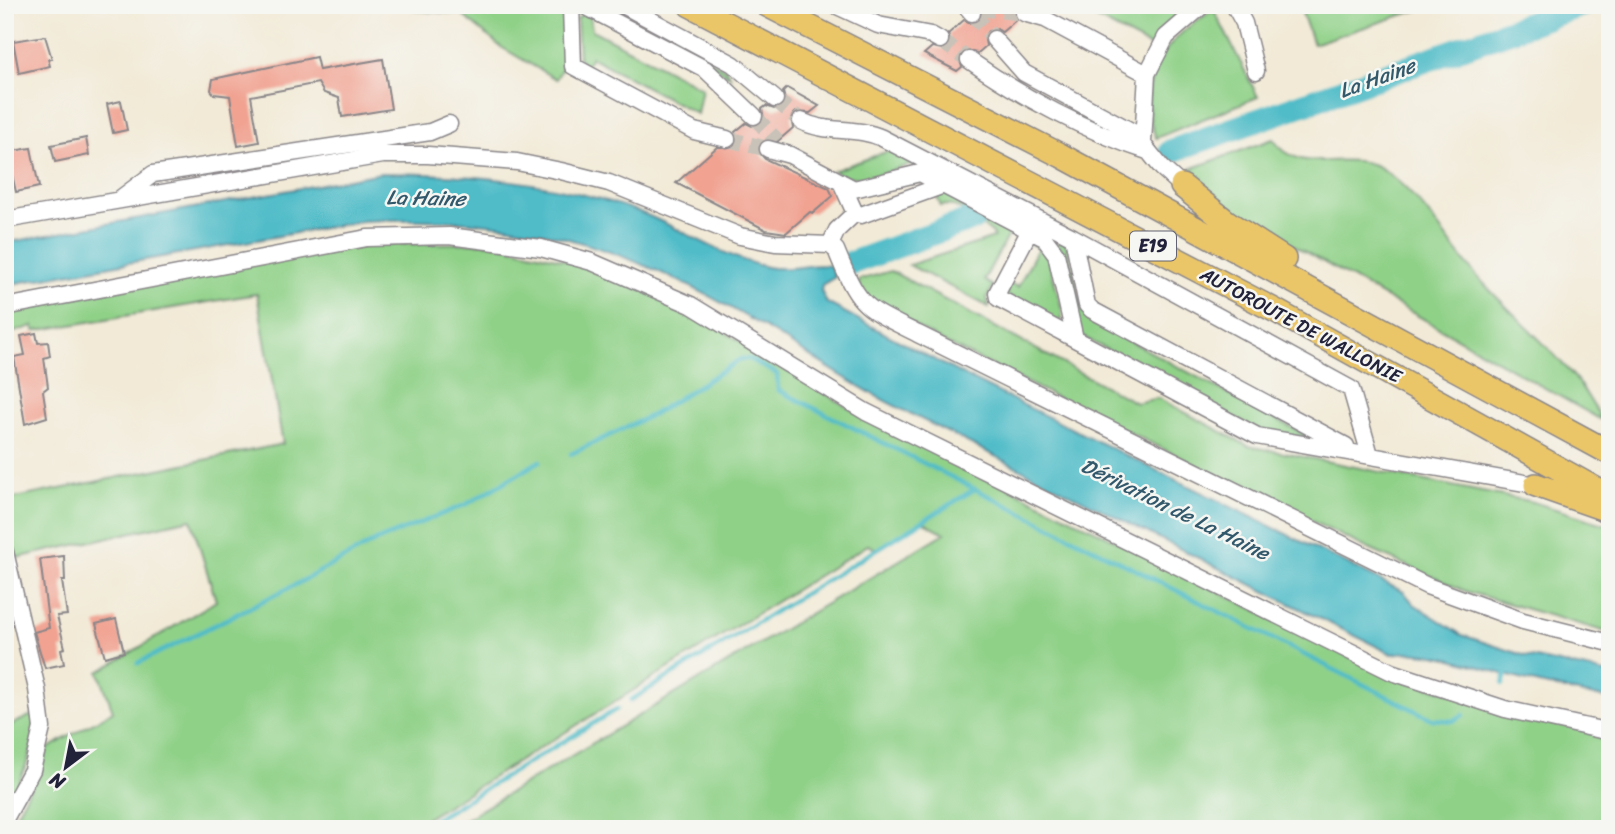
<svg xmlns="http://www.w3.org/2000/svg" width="1615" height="834" font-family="Sriracha,sans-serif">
	<rect width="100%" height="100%" fill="#f6f6f2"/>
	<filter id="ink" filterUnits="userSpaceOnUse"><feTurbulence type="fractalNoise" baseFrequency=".0143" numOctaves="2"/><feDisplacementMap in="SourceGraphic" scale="14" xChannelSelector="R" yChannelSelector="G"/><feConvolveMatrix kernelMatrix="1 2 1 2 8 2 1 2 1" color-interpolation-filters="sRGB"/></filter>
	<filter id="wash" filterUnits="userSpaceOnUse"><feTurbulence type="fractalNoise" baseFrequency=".00686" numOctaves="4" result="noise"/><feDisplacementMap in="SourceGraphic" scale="28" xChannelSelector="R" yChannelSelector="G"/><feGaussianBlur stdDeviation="1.57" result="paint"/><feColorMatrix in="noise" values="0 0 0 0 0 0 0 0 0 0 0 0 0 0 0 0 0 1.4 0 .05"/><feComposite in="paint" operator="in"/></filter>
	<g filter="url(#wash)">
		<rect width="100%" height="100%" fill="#f2ead7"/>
		<path fill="#90d188" stroke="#597a62" stroke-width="2" d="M414 5H553L563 17 562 68 556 79 501 47 461 14 414 10Z
			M596 5H605L726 69 730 76Z
			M1071 5H1188L1159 33 1151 47Z
			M1295 5H1433L1313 44 1300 7Z
			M1214 10 1258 97 1156 138C1133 80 1165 38 1214 10Z
			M581 15H590L592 30 702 88 697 114 591 57 585 66 579 58 577 19Z
			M1273 139C1302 181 1349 145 1385 171 1422 197 1447 243 1477 276 1506 309 1541 338 1570 372 1583 386 1592 405 1603 421L1230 209 1197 188 1182 172Z
			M891 150 955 186 913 164C885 172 860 186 833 171Z
			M945 193 1016 232 1018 237 1009 233 984 280 993 286 987 298 989 307 909 265 994 238 993 234C977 222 961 201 941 206L936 195Z
			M1035 227 1066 243 1082 309 1089 319 1311 438 1259 431 1085 338 1080 331 1061 249 1056 240Z
			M1034 241 1047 253 1062 310V319L1058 323 1006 295 1009 283 1018 287 1038 248 1029 243Z
			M490 243 587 265 692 312 854 411 1389 676 1610 736V829H449L945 533 922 521 876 549 868 545 409 829H8L40 771 47 749 113 711 99 672 216 601 191 519 16 558 5 500 283 444 257 294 35 331 33 326 5 335V311L336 245Z
			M891 271 1136 403 1158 398 1248 446 1533 502 1610 526V633L1465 591 1369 549 941 341 860 293 859 280Z
			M34 714C38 750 21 777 5 809V728Z"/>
		<path fill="#4fbcc8" stroke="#386f82" stroke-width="2" d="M381 173C467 174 552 180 634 210 679 226 721 257 767 267 790 272 813 262 831 266L835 277 822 285 821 291 827 303 971 379 1404 592 1414 604 1462 635 1526 656 1610 674V699C1576 693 1542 685 1509 676 1475 666 1426 647 1392 654 1225 572 1058 489 893 405 844 380 800 348 752 320 619 242 518 213 363 221L5 285V243Z"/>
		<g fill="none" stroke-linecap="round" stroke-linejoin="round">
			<path stroke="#4fbcc8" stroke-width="4.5" d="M571 454 652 415 741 359H749L777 374 778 390 975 489
				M138 663 295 585 376 541 467 504 540 461
				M1503 684 1507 671
				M631 700 975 489 1432 719 1453 721 1463 715
				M419 829 617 709"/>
			<path stroke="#4fbcc8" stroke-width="24" d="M1171 151 1582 5
				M851 263 973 219"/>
		</g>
		<g id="blocks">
			<path fill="#f1a291" d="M981 5H1017L1014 11 1016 20 1002 32 997 29 988 31 984 36 986 46 978 53 964 51 959 59 962 67 957 71 924 54 932 47 946 49 950 41 948 34 964 20 969 23 978 21 982 16Z
				M45 36 52 59H48L50 66 19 73 13 41Z
				M316 57 319 70 383 59 391 109 342 117 339 98 324 93 318 83 251 96 259 142 238 146 230 96 214 94 211 90 213 79Z
				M787 88 819 106 810 113 795 112 791 118 793 128 778 141H761L758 151 765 159 829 188 833 196 813 213 810 212 786 233 766 230 676 183 717 147H734L737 141 735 132 746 123 752 126 761 124 764 118 762 109 766 106 774 109 783 106 785 100 783 92Z
				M121 101 127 130 113 133 107 104Z
				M86 138 89 155 55 162 51 145Z
				M31 148 39 187 16 192 7 152Z
				M36 333 38 343 48 342 50 356 44 358 48 387 43 391 47 417 25 424 14 357 25 355 21 336Z
				M64 556 65 581H62L67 615 57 616 65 648 61 649 64 664 45 668 34 632 49 628 40 559Z
				M116 619 124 652 105 657 96 624Z"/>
		</g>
	</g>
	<g filter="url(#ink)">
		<use href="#blocks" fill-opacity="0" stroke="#8a8689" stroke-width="2"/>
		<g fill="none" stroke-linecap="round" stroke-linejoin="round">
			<path stroke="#c8c2b8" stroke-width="16" stroke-dasharray="16 8" stroke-linecap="butt" d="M978 8 1024 13
				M972 13 994 39
				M940 40 969 60
				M775 99 801 121
				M754 116 777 141
				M727 139 768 149"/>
			<g stroke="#8a8689" stroke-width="19">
				<path id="minor" d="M571 5 573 66 694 131 727 139
					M583 5 705 69 754 116
					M623 5 733 64 775 99
					M835 5 878 25 931 35 940 40
					M965 5 972 13
					M1234 5 1244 23 1256 71
					M1024 13 1045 19 1147 74 1143 143
					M994 39 1024 73 1133 132 1162 168 1182 186
					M969 60C1020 96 1088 132 1147 151
					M1147 74 1166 37 1203 5
					M801 121C827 134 856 126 882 138L1073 237 1351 389 1370 455
					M768 149 790 155 854 189 920 173 1044 238 1056 254 1075 339 1257 436 1536 485
					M841 182 855 213 861 215 944 185
					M121 198 153 174 430 132 449 124
					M5 220 383 155H428L517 162 561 171 609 183 740 236 775 243 830 245 836 250C860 309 863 306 918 334L1427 586 1523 621 1610 643
					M1030 230 997 293 998 298 1075 339
					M1073 237 1087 305 1092 310 1346 446
					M830 245 837 230 855 213
					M5 307 367 238 449 236 541 248 592 262 691 305 866 412 1392 672 1505 709 1610 732
					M5 552 37 689 42 728 32 770 5 819"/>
			</g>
			<g stroke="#8a8689" stroke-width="26">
				<path id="highway" d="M690 5 1276 311 1610 497
					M767 5 1062 156 1610 453
					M1182 186 1227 222 1284 259
					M1536 485 1610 511"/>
			</g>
			<use href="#minor" stroke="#fff" stroke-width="16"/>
			<use href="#highway" stroke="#ebc669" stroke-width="23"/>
		</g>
	</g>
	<g text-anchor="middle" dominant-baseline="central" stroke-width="5" stroke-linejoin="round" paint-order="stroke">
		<rect fill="#f6f6f2" stroke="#626272" stroke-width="2" x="1130" y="231.5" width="46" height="29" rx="5"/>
		<g font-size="18" font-weight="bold" fill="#22223b">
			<text x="1153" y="246">E19</text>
		</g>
		<g font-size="19" fill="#22223b" stroke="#f6f6f2">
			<text transform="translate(1301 325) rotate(28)">AUTOROUTE DE WALLONIE</text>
		</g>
		<g font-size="21" font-style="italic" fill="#32586c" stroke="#f6f6f2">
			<text transform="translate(1377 78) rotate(-20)">La Haine</text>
			<text transform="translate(426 198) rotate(1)">La Haine</text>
			<text transform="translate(1175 509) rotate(26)">Dérivation de La Haine</text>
		</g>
	</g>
	<rect width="1615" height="834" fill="none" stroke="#f6f6f2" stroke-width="28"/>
	<g transform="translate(66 767) rotate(212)" stroke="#f6f6f2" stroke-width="5" paint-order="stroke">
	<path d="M0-5L12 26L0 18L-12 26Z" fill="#22223b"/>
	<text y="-10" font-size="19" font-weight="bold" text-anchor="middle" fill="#22223b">N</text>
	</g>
</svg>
